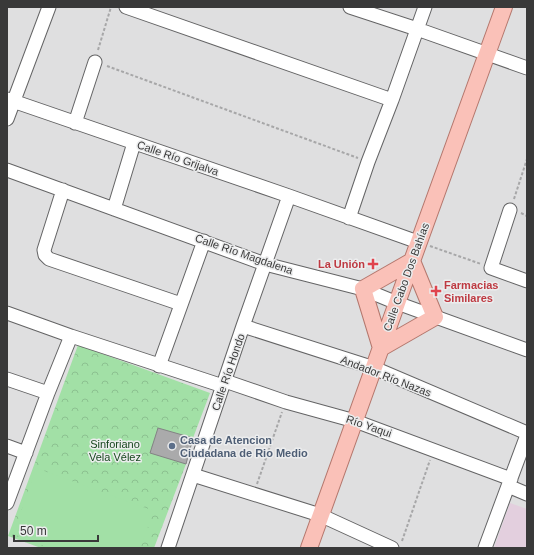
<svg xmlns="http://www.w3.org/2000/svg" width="534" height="555" font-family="Arial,sans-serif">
	<defs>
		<pattern id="park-crowns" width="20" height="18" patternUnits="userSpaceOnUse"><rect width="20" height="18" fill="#a2e0a6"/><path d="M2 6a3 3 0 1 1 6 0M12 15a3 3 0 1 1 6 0" fill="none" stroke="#8cc190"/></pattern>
	</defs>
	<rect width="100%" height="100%" fill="#dfdfe0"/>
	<path fill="#e3cfde" d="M510 503 527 509V548H494Z"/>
	<path fill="url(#park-crowns)" d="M78 345 210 393 193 438 186 464 154 548H41L8 536Z"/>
	<path fill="#a2e0a6" d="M36 468 154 511 140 548H50L13 534Z"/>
	<path fill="#aaaaab" stroke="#838384" d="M158 428 193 438 186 464 150 453Z"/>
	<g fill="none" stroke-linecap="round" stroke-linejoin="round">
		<g stroke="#646465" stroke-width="15">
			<path id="minor" d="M126 7 392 100
				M350 7 417 29 527 68
				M7 99 289 196 418 242
				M7 119 49 7
				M75 123 95 62
				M7 170 265 264 363 289 397 303 527 350
				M63 190 44 250 45 255 49 259 181 304
				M114 209 134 143
				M510 210 491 268 527 281
				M349 218 368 162 392 100 425 7
				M7 313 71 336 223 386
				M243 326 374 368 527 433
				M159 366 204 241
				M7 379 48 393
				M225 381 286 402 355 421 511 479
				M7 446 26 453
				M193 475 320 515 392 548
				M508 486 527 494
				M7 503 48 393 71 336
				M168 548 243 326 289 196
				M485 548 527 435"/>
		</g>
		<g stroke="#b4776d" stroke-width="18">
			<path id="major" d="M412 261 435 317 381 348 363 289Z
				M309 548 397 303 412 261 504 7"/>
		</g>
		<path stroke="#a7a7a8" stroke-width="2" stroke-dasharray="3 2" stroke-linecap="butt" d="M98 50 111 7
			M107 66 358 158
			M514 199 527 159
			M521 213 527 216
			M430 246 481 264
			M257 484 282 412
			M402 541 430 460"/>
		<use href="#minor" stroke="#fff" stroke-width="13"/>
		<use href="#major" stroke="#fac1b8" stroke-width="16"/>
	</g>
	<g fill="#e0444e" stroke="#ecedee" stroke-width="1.5">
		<path d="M371 258h4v4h4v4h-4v4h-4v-4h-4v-4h4z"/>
		<path d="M434 285h4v4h4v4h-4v4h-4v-4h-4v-4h4z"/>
	</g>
	<circle fill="#5c6f8a" stroke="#ecedee" stroke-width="1.5" cx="172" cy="446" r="4"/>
	<g text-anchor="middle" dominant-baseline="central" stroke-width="3" stroke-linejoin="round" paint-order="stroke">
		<g font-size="11" fill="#393939" stroke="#ecedee">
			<text transform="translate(178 158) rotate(19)">Calle Río Grijalva</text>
			<text transform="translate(244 254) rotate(19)">Calle Río Magdalena</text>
			<text transform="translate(406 277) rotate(-70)">Calle Cabo Dos Bahías</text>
			<text transform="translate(228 372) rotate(-71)">Calle Río Hondo</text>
			<text transform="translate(386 376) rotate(21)">Andador Río Nazas</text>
			<text transform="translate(369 426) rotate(19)">Río Yaqui</text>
		</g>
		<g font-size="11" font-weight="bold" fill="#be3a42" stroke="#ecedee" text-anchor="end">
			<text x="365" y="264">La Unión</text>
			<text x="444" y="285" text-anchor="start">Farmacias<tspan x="444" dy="13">Similares</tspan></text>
		</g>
		<g font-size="11" font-weight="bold" fill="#4e5e75" stroke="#ecedee" text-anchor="start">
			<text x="180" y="440">Casa de Atencion<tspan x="180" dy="13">Ciudadana de Rio Medio</tspan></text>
		</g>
		<g font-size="11" fill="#17471e" stroke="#ecedee">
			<text x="115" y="444">Sinforiano<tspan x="115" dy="13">Vela Vélez</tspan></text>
		</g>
	</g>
	<rect width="534" height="555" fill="none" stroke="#393939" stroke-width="16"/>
	<path d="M14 535v6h84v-6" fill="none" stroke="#393939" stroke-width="2"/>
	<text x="20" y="535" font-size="12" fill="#393939" stroke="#ecedee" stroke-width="3" paint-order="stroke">50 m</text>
</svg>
